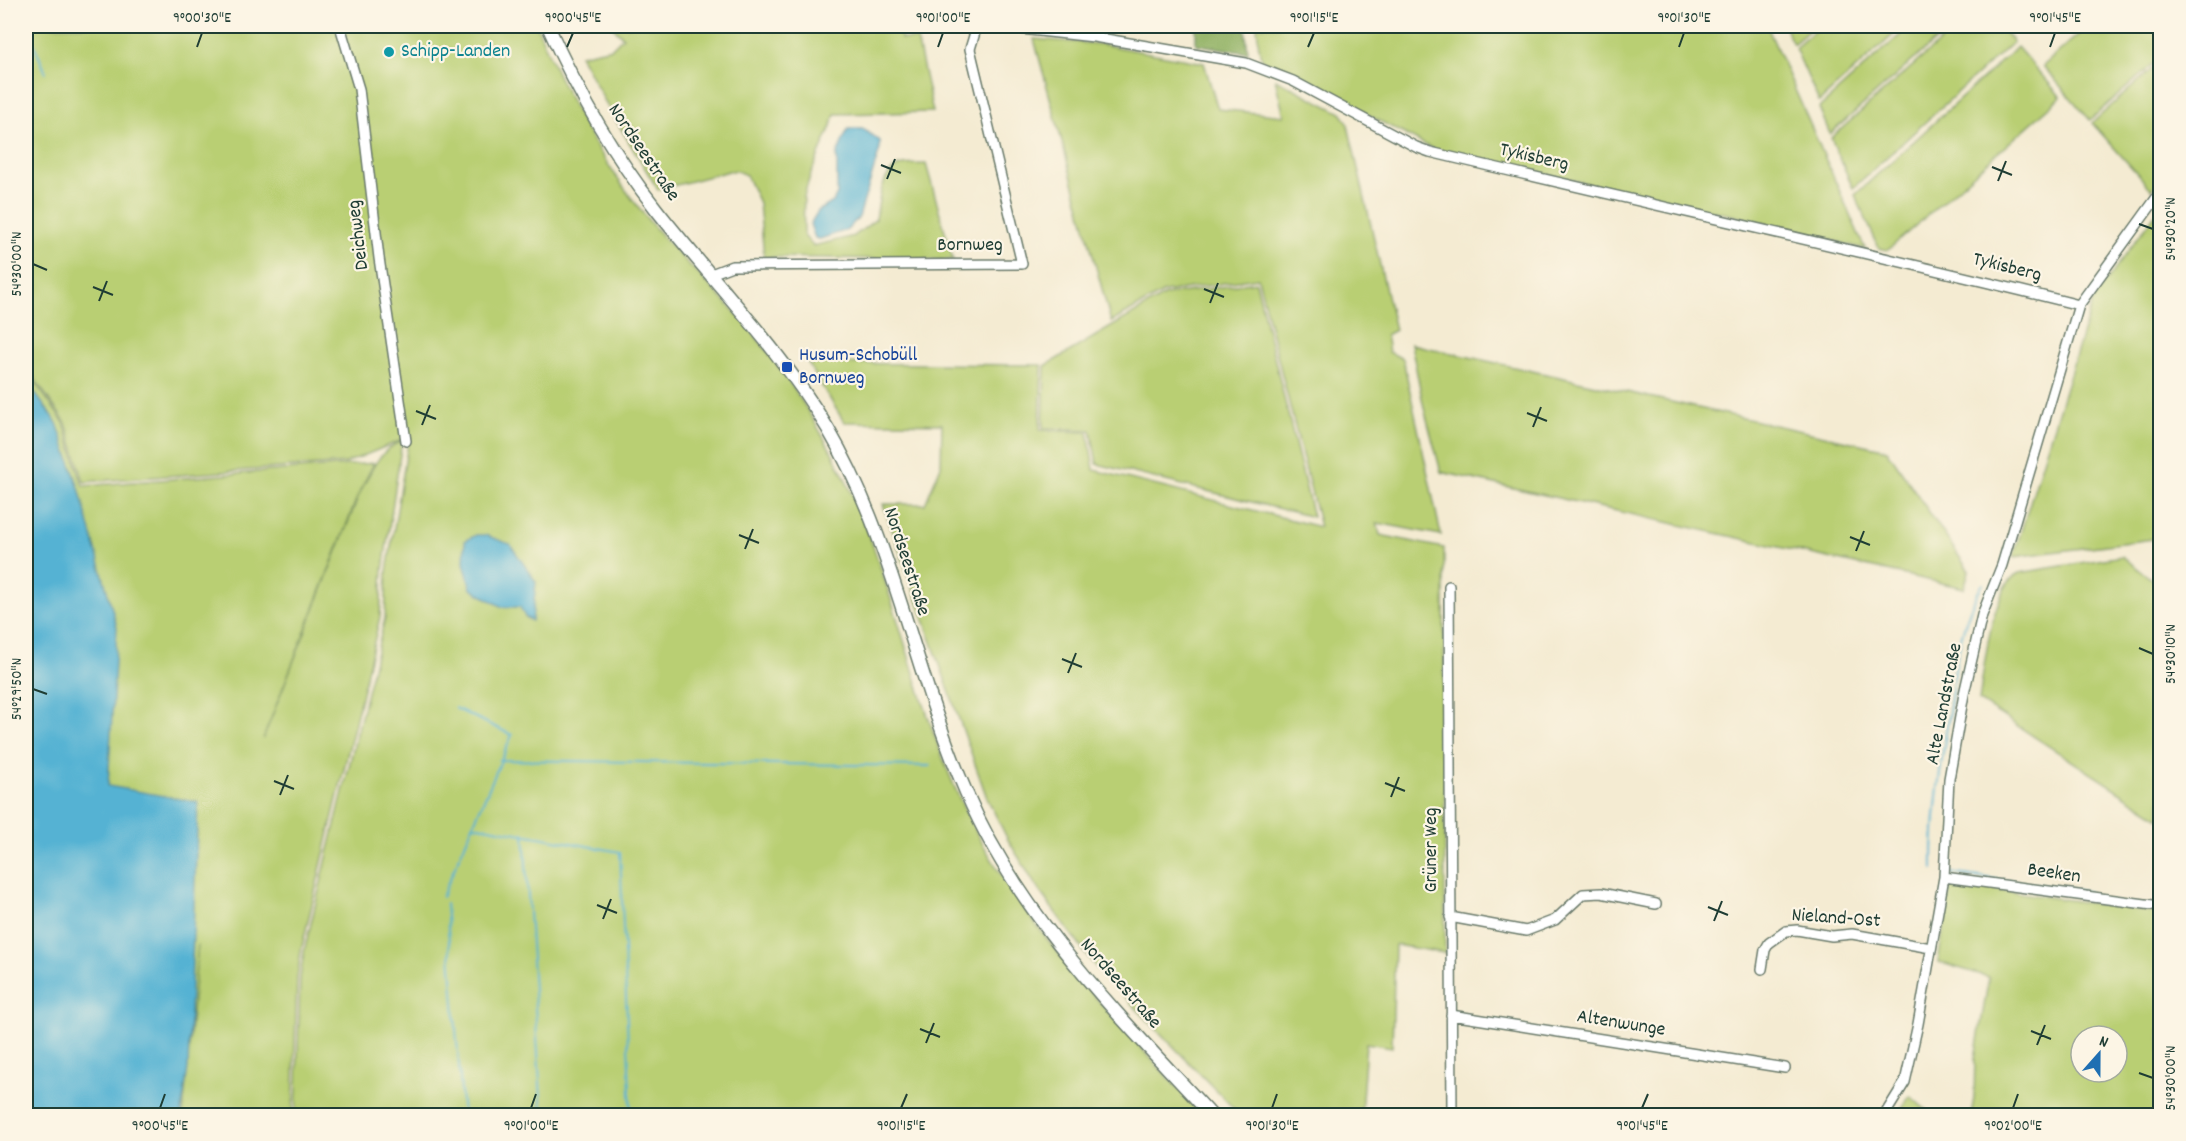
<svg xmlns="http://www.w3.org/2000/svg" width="2186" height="1141" font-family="Dekko,sans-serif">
	<rect width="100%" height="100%" fill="#fcf5e5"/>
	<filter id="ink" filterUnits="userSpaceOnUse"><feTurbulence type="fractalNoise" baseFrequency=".0167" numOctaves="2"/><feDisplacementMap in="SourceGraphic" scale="12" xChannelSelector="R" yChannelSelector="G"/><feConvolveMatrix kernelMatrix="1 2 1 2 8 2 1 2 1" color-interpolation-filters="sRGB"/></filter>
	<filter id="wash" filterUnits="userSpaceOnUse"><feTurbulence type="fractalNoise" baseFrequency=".008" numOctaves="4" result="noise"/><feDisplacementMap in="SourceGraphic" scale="24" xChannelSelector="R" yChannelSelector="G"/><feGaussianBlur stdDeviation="1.35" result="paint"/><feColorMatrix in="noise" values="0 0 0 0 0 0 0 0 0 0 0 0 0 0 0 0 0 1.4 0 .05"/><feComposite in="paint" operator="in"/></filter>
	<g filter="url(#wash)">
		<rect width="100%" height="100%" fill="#f4ebd2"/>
		<path fill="#b9cf73" stroke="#6c8654" stroke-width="1.5" fill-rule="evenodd" d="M26 26H537C564 95 599 158 646 217 675 254 712 285 743 321 772 355 799 394 821 433 888 545 906 679 959 797 1014 920 1113 1015 1202 1115H296L300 978 304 952 385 618 387 571 409 437 346 463 84 482 66 423 29 371 26 359Z
			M612 26H900L901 39H917L933 112 835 114C827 142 808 172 804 198 803 211 804 224 804 236L813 246 854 236 876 219C879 202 880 177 897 167 905 163 918 165 926 164L953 260 764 257 759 203 746 175 737 171H729L658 190 609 109 580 55 612 48 623 37Z
			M1257 26H1767L1865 249 1736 216 1435 150 1290 74C1256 61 1260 60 1257 26Z
			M1784 26H1814L1793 44Z
			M1820 26H1903L1819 102 1795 48Z
			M1910 26H1952L1830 134 1819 108Z
			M1958 26H1999L2013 42 1853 188 1831 138Z
			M2088 26H2160V58L2090 120 2043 66Z
			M1034 39 1100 44 1204 63 1218 109 1284 116 1275 79 1341 113 1347 121 1395 330 1386 335 1389 352 1403 359 1441 535 1377 523 1380 535 1444 548 1445 953 1395 945 1392 1047 1366 1043 1361 1115H1240L1094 965 1038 889 1008 840 987 798 883 504H925L941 466 942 424 844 422 808 363 1042 365 1040 430 1088 432 1094 470 1320 527 1258 278 1164 292 1111 322Z
			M2017 47 2061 97 1888 250 1879 248 1855 195Z
			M2160 62V178L2152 190 2092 123Z
			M2160 208V538L2013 557 2094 297Z
			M1256 282 1313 517 1097 464 1091 430 1043 428 1045 366 1165 295Z
			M1411 344 1887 450 1969 571 1964 588 1441 472 1424 408Z
			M26 370 64 423 83 486 374 463 358 495 263 739 359 495C370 473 378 450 402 441L383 570 380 617 301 951 297 978 293 1115H183L198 944 187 1067 26 1115Z
			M2122 556 2160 586V818L1979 701C1984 670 1991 587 2019 573Z
			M1951 883 2160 913V1115H1971L1974 1098 1975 1058 1989 977 1938 962ZM2081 1036H2117V1072H2081Z
			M1910 1096 1932 1115H1897Z"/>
		<path fill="#92b265" stroke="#58784c" stroke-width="1.5" d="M1196 26H1245L1248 53 1196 44Z"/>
		<path fill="#55b2d3" stroke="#3a7884" stroke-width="1.5" d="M848 129H863L880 141V149L859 217 847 230 820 239 815 238 810 224 818 211 833 202 837 194V154Z
			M26 381 57 423 79 488 117 627 108 786 198 802 188 1068 181 1115H26Z
			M476 535H485L510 544 536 582 532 621 525 617 520 607H502L471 589 464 563 465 541Z"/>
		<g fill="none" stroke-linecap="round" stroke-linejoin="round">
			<path stroke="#55b2d3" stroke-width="2" d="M26 26 46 73
				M499 760 930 766
				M473 825 620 852 631 1116
				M524 833 542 1116
				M1933 869C1932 817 1941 765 1949 713 1955 670 1959 621 1983 584
				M1949 873 2088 892
				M442 897 512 735 455 708
				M446 904 463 1116"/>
		</g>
	</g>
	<g filter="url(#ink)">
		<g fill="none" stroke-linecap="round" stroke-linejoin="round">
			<g stroke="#6a7a6b" stroke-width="12">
				<path id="minor" d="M340 26 359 89 379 258 406 441
					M992 26 1094 37 1246 63 1293 81 1416 147 1430 152C1647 204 1863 251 2079 305
					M711 274 732 266 1022 264 970 49 977 26
					M1449 586 1452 1116
					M1944 877 2160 906
					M1450 917 1526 931 1555 920 1583 894 1601 893 1656 904
					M1762 969 1765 950 1769 943 1786 931 1797 930 1832 936 1852 934 1931 948
					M1451 1015 1785 1068
					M1884 1116 1905 1082 1918 1024 1944 877 1949 779 1964 694 1982 615 2002 565 2079 305 2160 193"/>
			</g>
			<g stroke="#6a7a6b" stroke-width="15">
				<path id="major" d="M548 26C577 91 612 153 656 209 714 283 780 348 828 429 894 541 914 673 966 792 1020 918 1120 1016 1212 1116"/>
			</g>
			<use href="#minor" stroke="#fff" stroke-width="9"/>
			<use href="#major" stroke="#fff" stroke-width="12"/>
		</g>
	</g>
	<path fill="none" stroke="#1f3d34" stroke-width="2" d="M197 47 202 33M567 47 573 33M938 47 943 33M1308 47 1314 33M1679 47 1684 33M2050 47 2055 33M881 165 901 173M1992 167 2012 175M887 179 895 159M1998 181 2006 161M2139 224 2153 229M33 264 47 270M93 287 113 295M1204 289 1224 297M99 301 107 281M1210 303 1218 283M416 411 436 419M1527 413 1547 421M422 425 430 405M1533 427 1541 407M739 535 759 543M1850 537 1870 545M745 549 753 529M1856 551 1864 531M2139 648 2153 654M1062 659 1082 667M1068 673 1076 653M33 689 47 694M274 781 294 789M1385 783 1405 791M280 795 288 775M1391 797 1399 777M597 905 617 913M1708 907 1728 915M603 919 611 899M1714 921 1722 901M920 1029 940 1037M2031 1031 2051 1039M926 1043 934 1023M2037 1045 2045 1025M2139 1073 2153 1078M160 1108 165 1094M531 1108 536 1094M901 1108 907 1094M1272 1108 1277 1094M1642 1108 1648 1094M2013 1108 2018 1094"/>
	<circle fill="#0f9aa8" stroke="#fcf5e5" stroke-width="2" cx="389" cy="52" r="6"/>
	<rect fill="#1a4fb4" stroke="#fcf5e5" stroke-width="2" x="781" y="361" width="12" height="12" rx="3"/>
	<g text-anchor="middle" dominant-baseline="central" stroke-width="4.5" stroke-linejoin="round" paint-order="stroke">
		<g font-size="20" fill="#0d838f" stroke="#fcf5e5" text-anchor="start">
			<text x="401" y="52">Schipp-Landen</text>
		</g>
		<g font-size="20" fill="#1f3d34" stroke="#fcf5e5">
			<text transform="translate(643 153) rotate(56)">Nordseestraße</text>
			<text transform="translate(1534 158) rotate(13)">Tykisberg</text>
			<text transform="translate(359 235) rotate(-97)">Deichweg</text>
			<text x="970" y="246">Bornweg</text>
			<text transform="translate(2007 268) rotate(14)">Tykisberg</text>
			<text transform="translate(906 562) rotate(72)">Nordseestraße</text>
			<text transform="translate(1945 704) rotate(-79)">Alte Landstraße</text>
			<text transform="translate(1432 850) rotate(-90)">Grüner Weg</text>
			<text transform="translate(2054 874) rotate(8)">Beeken</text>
			<text transform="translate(1836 919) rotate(4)">Nieland-Ost</text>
			<text transform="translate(1120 984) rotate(49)">Nordseestraße</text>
			<text transform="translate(1621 1024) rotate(9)">Altenwunge</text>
		</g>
		<g font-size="20" fill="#164399" stroke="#fcf5e5" text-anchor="start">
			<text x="799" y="356">Husum-Schobüll<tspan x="799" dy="23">Bornweg</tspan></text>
		</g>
	</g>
	<rect width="2186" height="1141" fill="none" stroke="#fcf5e5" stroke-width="66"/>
	<g transform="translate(2099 1054) rotate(21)"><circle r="28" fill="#fcf5e5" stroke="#a4ab9e" stroke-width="1.5"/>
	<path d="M0-4.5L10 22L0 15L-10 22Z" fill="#1f6fb2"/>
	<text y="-9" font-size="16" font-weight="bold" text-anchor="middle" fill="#1f3d34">N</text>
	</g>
	<rect x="33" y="33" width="2120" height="1075" fill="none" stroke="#1f3d34" stroke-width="2"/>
	<g font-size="15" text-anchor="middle" fill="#1f3d34">
		<text x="202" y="22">9°00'30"E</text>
		<text x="573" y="22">9°00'45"E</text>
		<text x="943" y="22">9°01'00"E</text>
		<text x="1314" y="22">9°01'15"E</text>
		<text x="1684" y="22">9°01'30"E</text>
		<text x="2055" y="22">9°01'45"E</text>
		<text transform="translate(2170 229) rotate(-90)" y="5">54°30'20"N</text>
		<text transform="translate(16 264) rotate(-90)" y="5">54°30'00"N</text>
		<text transform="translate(2170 654) rotate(-90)" y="5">54°30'10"N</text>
		<text transform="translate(16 689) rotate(-90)" y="5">54°29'50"N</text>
		<text transform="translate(2170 1078) rotate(-90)" y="5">54°30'00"N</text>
		<text x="160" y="1130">9°00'45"E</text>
		<text x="531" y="1130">9°01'00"E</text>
		<text x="901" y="1130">9°01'15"E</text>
		<text x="1272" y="1130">9°01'30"E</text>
		<text x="1642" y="1130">9°01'45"E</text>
		<text x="2013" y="1130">9°02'00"E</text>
	</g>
</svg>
